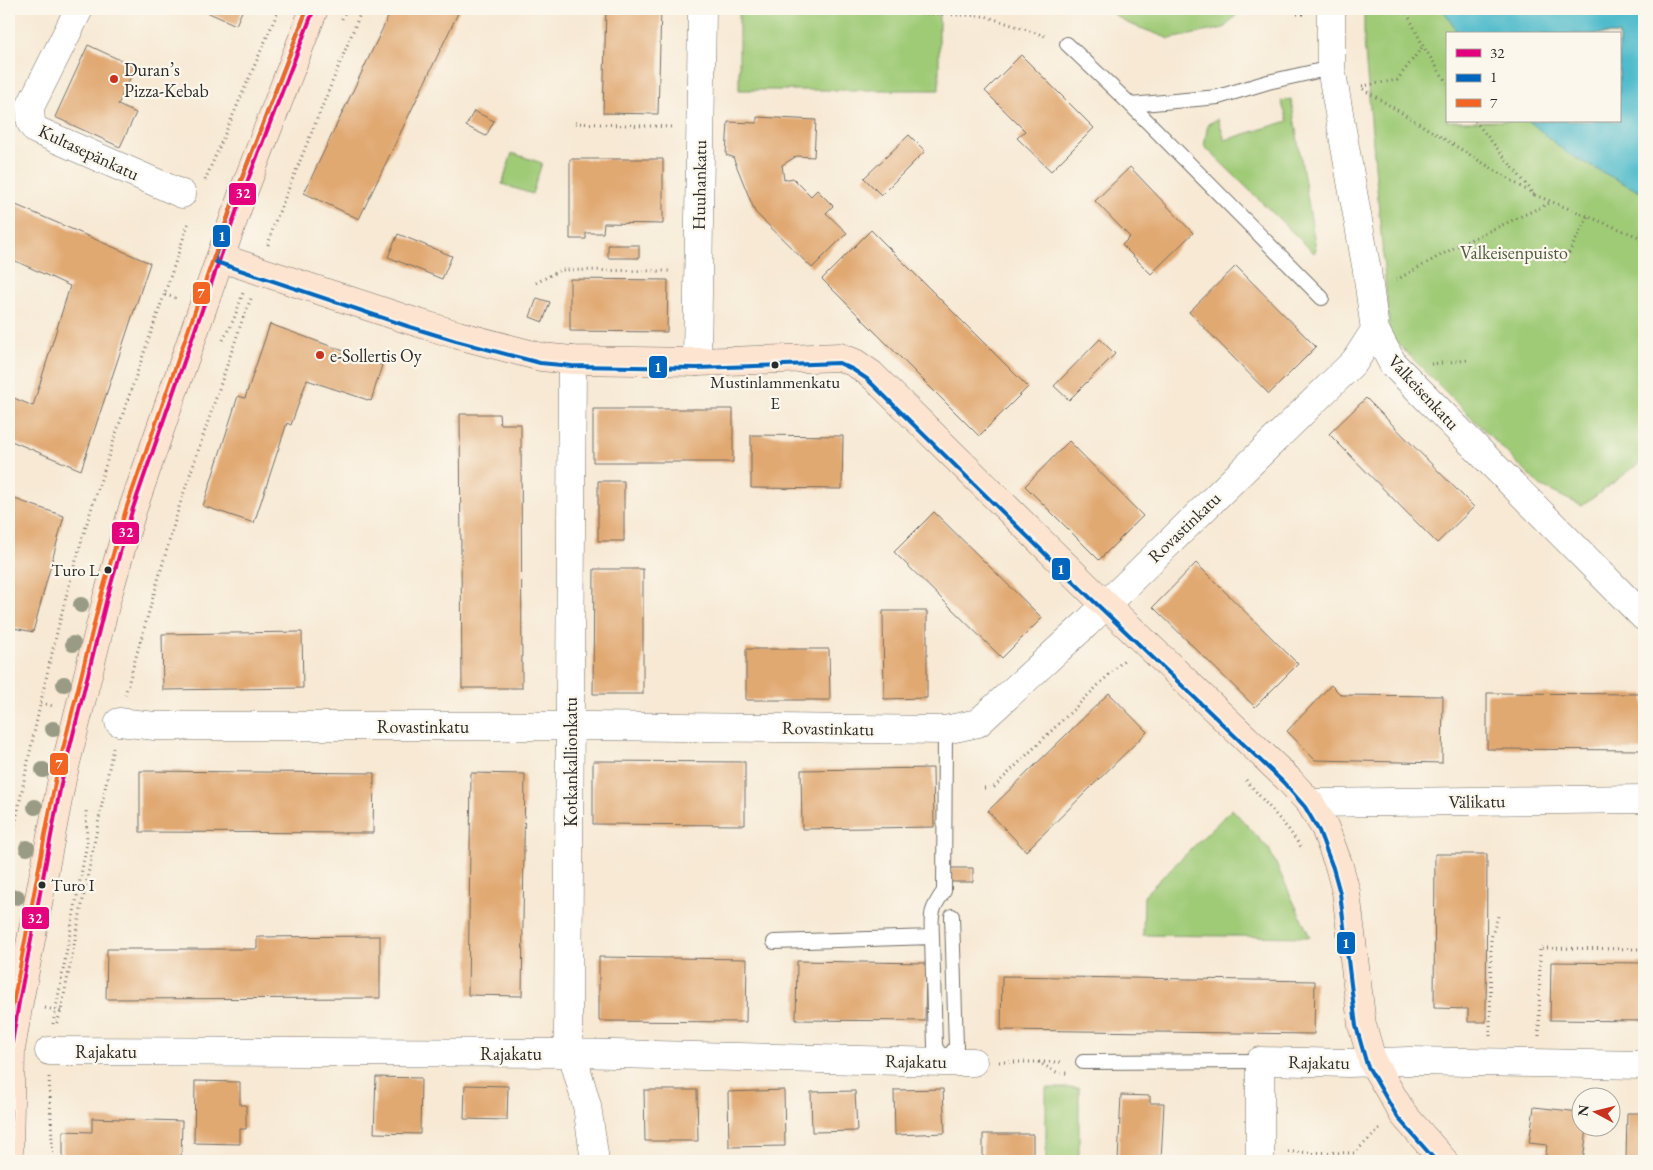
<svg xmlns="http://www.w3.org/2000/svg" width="1653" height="1170" font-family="'EB Garamond',serif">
	<rect width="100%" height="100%" fill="#fbf7ec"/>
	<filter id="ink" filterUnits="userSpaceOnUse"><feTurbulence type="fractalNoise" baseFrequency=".02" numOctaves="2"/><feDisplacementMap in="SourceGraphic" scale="10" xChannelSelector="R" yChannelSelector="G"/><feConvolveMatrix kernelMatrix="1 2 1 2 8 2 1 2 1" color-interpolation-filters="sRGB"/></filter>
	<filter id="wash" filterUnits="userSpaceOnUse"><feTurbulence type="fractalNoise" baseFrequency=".0096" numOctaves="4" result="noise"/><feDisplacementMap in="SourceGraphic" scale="20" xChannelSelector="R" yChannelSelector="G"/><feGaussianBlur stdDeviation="1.12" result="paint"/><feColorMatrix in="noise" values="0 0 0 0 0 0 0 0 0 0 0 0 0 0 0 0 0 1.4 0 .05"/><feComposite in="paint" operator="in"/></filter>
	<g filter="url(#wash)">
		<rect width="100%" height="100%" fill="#f7e9d4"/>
		<path fill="#9fca76" stroke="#657a50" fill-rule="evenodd" d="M739 9H939V90H739Z
			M1106 9H1242L1224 28 1170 39 1127 23Z
			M1364 9H1644V460L1582 506 1540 486 1390 336 1364 41ZM1447 34H1619V121H1447Z
			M1291 99 1316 249 1314 253 1204 146 1208 124 1218 119 1225 140 1288 121 1281 101Z
			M512 153 542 163 532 194 502 184Z
			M1232 809 1269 849 1310 937 1143 935 1144 895Z
			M1046 1088H1079V1161H1046Z"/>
		<path fill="#4fbbcb" stroke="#3d737b" d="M1443 9H1644V194L1568 154 1529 121H1619V34H1458Z"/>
		<g id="blocks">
			<path fill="#e1a972" d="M9 9H14L12 22 9 21Z
				M200 9H243L236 25Z
				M392 9H460L359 219 304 193Z
				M606 9H661L658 114 603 113Z
				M88 45 135 67 118 105 136 113 120 147 55 117Z
				M1021 55 1094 128 1051 171 1017 138 1025 131 985 91Z
				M474 111 494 121 486 136 466 126Z
				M757 117 816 120 814 157 797 156 782 165 784 180 793 178 811 196 817 190 833 206 826 213 847 233 812 268 755 212 733 157 726 155 728 122 757 123Z
				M909 135 925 151 881 195 864 178Z
				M570 159H663V224L604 223 603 233H586V239H570Z
				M1130 167 1193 233 1151 274 1122 245 1130 237 1095 201Z
				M9 202 150 263 81 470 9 440V396L33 406 70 286 9 258Z
				M871 230 1028 387 979 436 822 279Z
				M398 234 452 256 442 279 388 257Z
				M608 245H639V258H608Z
				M1236 266 1316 347 1269 394 1189 312Z
				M570 279 668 280 667 332 570 331Z
				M537 298 550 302 543 322 530 317Z
				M270 324 382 365 371 401 307 380 291 425 287 423 254 523 203 506 238 396 245 398Z
				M1100 339 1115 354 1069 400 1054 386Z
				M1366 398 1474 507 1437 543 1329 434Z
				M593 409H733V462H593Z
				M460 414H499L500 424H521L522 688H462Z
				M751 435 843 436 842 489 751 488Z
				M1069 441 1143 516 1099 560 1025 486Z
				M598 481H624V541H598Z
				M12 498 64 516 33 632 9 627V508Z
				M934 512 1042 618 1002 658 894 552Z
				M1196 563 1298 664 1255 707 1153 607Z
				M594 569H643V694H593Z
				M883 611H927V698L884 699Z
				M302 632 303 688 163 690 162 634Z
				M746 649H829L830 700H746Z
				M1331 685 1341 695 1443 696 1442 763 1315 760 1287 731Z
				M1109 693 1147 732 1026 851 988 811Z
				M1487 693 1644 694V750L1487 749Z
				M593 761 745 762V825L593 824Z
				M933 768 934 827 802 829 801 770Z
				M140 771 374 773 373 833 140 832Z
				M471 773 525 774 522 996 468 995Z
				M1435 854H1487L1486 1022H1468V1009L1434 1008Z
				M951 868H973V882H950Z
				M380 936V998L106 999 107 949H257V937Z
				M599 957 747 959 746 1022 599 1021Z
				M797 961 926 963 925 1021 796 1020Z
				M1551 962 1644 963V1021L1550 1020Z
				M1002 976 1315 981 1314 1034 1001 1030Z
				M376 1077 421 1078 420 1134 374 1133Z
				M195 1081 240 1082V1105H246V1129H240V1144L194 1143Z
				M465 1085 508 1086 507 1120 464 1119Z
				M943 1089 945 1133 895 1135 894 1090Z
				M644 1090H697L698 1141H645Z
				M784 1090 785 1146 729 1147 728 1092Z
				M855 1091 857 1131 812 1132 811 1092Z
				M1121 1095 1150 1096V1103H1164L1161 1161H1118Z
				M1534 1107 1580 1112V1128H1587L1583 1161H1545L1547 1145 1529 1143Z
				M1627 1113H1644V1161H1626Z
				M92 1118 182 1121 181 1161H63V1131L92 1132Z
				M983 1134H1033V1161H983Z"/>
		</g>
	</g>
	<g filter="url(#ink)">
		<use href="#blocks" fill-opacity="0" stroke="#726e66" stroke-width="1"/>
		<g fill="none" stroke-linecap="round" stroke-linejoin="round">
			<g stroke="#726e66" stroke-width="16">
				<path id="lane" d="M1067 44 1131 105 1322 298
					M1131 105 1218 97 1268 82 1331 68
					M932 937C931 914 930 911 944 891L945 730
					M774 942 932 937 935 1046 944 1062 956 1047 952 916
					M1083 1062 1260 1061"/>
			</g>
			<g stroke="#726e66" stroke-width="29">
				<path id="street" d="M79 9 30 107 31 123 36 130 182 194
					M1331 9V68L1367 271 1375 330 1393 364 1644 617
					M572 360 568 1033 572 1053 587 1106 595 1161
					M697 362 702 9
					M119 722 155 726H591L945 730 978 723 1086 624 1355 361 1375 330
					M1310 803 1644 799
					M49 1051 572 1053 944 1062H973
					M1260 1161V1061L1349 1063 1409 1061 1644 1065"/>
			</g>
			<g stroke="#726e66" stroke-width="29">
				<path id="secondary" d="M221 258 409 320 458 335 541 357 572 360 697 362 840 357 855 363 871 374 1086 586 1287 778 1310 803 1325 828 1339 866 1346 892 1362 1025 1373 1063 1403 1114 1444 1161
					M9 1151 11 1049 19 1002 62 779 107 598 132 511 170 401 241 198 314 9"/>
			</g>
			<path stroke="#726e66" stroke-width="3" stroke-dasharray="1 4" stroke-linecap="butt" d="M797 9 985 16 1048 37
				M1405 9 1423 46 1447 83
				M1297 14H1304
				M342 19 346 9
				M1362 86 1397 80 1423 46
				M1363 89 1535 195
				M1475 121 1535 195 1644 239
				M575 123 673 127
				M205 180 279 9
				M268 245 275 222 362 9
				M1564 262 1588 217
				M1396 280 1461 244 1552 202
				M536 283 560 270 671 271
				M165 295 176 298
				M223 340 234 319 243 293
				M1431 364 1468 360
				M125 695 179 507 242 321 252 296
				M41 703 53 706
				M1246 780 1289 830 1301 847
				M984 788 994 787 1124 660
				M9 854C33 737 56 619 93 504 123 409 158 316 189 221
				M45 1008 61 1011
				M57 1023 61 1011 113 748
				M53 1024 87 843 86 808
				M1490 1036 1491 938 1499 913
				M1539 1036 1540 948 1644 949
				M999 1062H1063
				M1038 1062 1058 1073H1067
				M49 1077 53 1161
				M1288 1152 1354 1153 1380 1129"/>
			<use href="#lane" stroke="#fff" stroke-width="14"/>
			<use href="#street" stroke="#fff" stroke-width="28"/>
			<use href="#secondary" stroke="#fde4d1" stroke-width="28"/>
			<g stroke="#fbf7ec" stroke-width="8">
				<path id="bus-1" d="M9 1151 11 1049 19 1002 62 779 107 598 132 511 241 198 314 9"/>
			</g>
			<g stroke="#fbf7ec" stroke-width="8">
				<path id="bus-2" d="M307 9 235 196 215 256 216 262 407 326 456 341 540 363 572 366 697 368 839 363 852 369 867 379 1082 590 1283 782 1305 807 1319 831 1333 868 1340 893 1356 1026 1367 1065 1398 1118 1436 1161"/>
			</g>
			<g stroke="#fbf7ec" stroke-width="8">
				<path id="bus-3" d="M9 1025 56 777 101 596 126 509 235 196 307 9"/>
			</g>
			<use href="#bus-1" stroke="#e5007d" stroke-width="4"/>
			<use href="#bus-2" stroke="#0065bd" stroke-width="4"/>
			<use href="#bus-3" stroke="#f26522" stroke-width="4"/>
		</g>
		<g fill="#9a9b84">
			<circle cx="81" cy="605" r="8"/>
			<circle cx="73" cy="644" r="8"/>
			<circle cx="64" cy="684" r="8"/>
			<circle cx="53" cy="729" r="8"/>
			<circle cx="43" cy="770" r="8"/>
			<circle cx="35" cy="807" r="8"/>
			<circle cx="27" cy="848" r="8"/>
			<circle cx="17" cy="897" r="8"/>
		</g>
	</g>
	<g fill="#c8321e" stroke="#fbf7ec" stroke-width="2">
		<circle cx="114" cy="79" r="5"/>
		<circle cx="320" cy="355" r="5"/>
	</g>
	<g fill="#2b2b2b" stroke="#fbf7ec" stroke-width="2">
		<circle cx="775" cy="365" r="4.5"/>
		<circle cx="108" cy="570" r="4.5"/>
		<circle cx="42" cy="885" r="4.5"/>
	</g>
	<g text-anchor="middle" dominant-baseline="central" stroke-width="4.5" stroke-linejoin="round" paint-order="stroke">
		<g font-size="17" fill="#2b2b2b" stroke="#fbf7ec">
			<text x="775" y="382">Mustinlammenkatu<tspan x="775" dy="21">E</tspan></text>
			<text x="99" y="570" text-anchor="end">Turo L</text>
			<text x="51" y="885" text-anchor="start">Turo I</text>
		</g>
		<g font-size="18" fill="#2b2b2b" stroke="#fbf7ec" text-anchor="start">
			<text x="124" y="69">Duran’s<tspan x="124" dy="21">Pizza-Kebab</tspan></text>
			<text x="330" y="355">e-Sollertis Oy</text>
		</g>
		<g font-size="18" fill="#2b2b2b" stroke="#fbf7ec">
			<text transform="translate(89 152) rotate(25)">Kultasepänkatu</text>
			<text transform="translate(699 185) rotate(-89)">Huuhankatu</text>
			<text transform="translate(1424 392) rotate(47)">Valkeisenkatu</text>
			<text transform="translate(1184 527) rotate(-44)">Rovastinkatu</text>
			<text x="423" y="726">Rovastinkatu</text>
			<text transform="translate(828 728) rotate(1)">Rovastinkatu</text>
			<text transform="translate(570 762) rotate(-90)">Kotkankallionkatu</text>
			<text transform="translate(1477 801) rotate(-1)">Välikatu</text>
			<text x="106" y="1051">Rajakatu</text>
			<text x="511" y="1053">Rajakatu</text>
			<text transform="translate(916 1061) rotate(1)">Rajakatu</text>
			<text transform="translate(1319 1062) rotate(1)">Rajakatu</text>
		</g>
		<g font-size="18" fill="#4e5b42" stroke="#fbf7ec">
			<text x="1514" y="252">Valkeisenpuisto</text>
		</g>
	</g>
	<g stroke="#fbf7ec" stroke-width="2">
		<rect x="228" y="182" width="29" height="24" rx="5" fill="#e5007d"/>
		<rect x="212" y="224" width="19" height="24" rx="5" fill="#0065bd"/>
		<rect x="192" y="281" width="19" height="24" rx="5" fill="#f26522"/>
		<rect x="648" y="355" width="20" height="24" rx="5" fill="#0065bd"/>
		<rect x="111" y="521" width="29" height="24" rx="5" fill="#e5007d"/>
		<rect x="1051" y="557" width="20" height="24" rx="5" fill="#0065bd"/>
		<rect x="49" y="752" width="20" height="24" rx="5" fill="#f26522"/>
		<rect x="21" y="906" width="29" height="24" rx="5" fill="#e5007d"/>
		<rect x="1336" y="931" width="20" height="24" rx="5" fill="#0065bd"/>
	</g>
	<g font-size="14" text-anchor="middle" font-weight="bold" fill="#fff">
		<text x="243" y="198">32</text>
		<text x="222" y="241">1</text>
		<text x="201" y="298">7</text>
		<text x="658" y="372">1</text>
		<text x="126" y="537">32</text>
		<text x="1061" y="574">1</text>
		<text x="59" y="769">7</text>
		<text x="35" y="923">32</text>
		<text x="1346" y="948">1</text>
	</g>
	<rect width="1653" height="1170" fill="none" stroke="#fbf7ec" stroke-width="30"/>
	<rect x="1446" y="32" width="175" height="90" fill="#fbf7ec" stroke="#a8a59f"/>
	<rect x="1456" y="49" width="25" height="8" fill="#e5007d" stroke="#a8a59f"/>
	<text x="1490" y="58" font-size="15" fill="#2b2b2b">32</text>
	<rect x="1456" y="74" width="25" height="8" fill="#0065bd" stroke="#a8a59f"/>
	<text x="1490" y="82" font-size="15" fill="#2b2b2b">1</text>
	<rect x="1456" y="99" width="25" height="8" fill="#f26522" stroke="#a8a59f"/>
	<text x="1490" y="108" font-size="15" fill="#2b2b2b">7</text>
	<g transform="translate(1596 1112) rotate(277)"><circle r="24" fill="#fbf7ec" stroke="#a8a59f"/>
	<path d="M0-4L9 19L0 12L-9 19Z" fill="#c8321e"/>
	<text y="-8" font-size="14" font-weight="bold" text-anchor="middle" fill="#2b2b2b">N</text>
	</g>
</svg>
